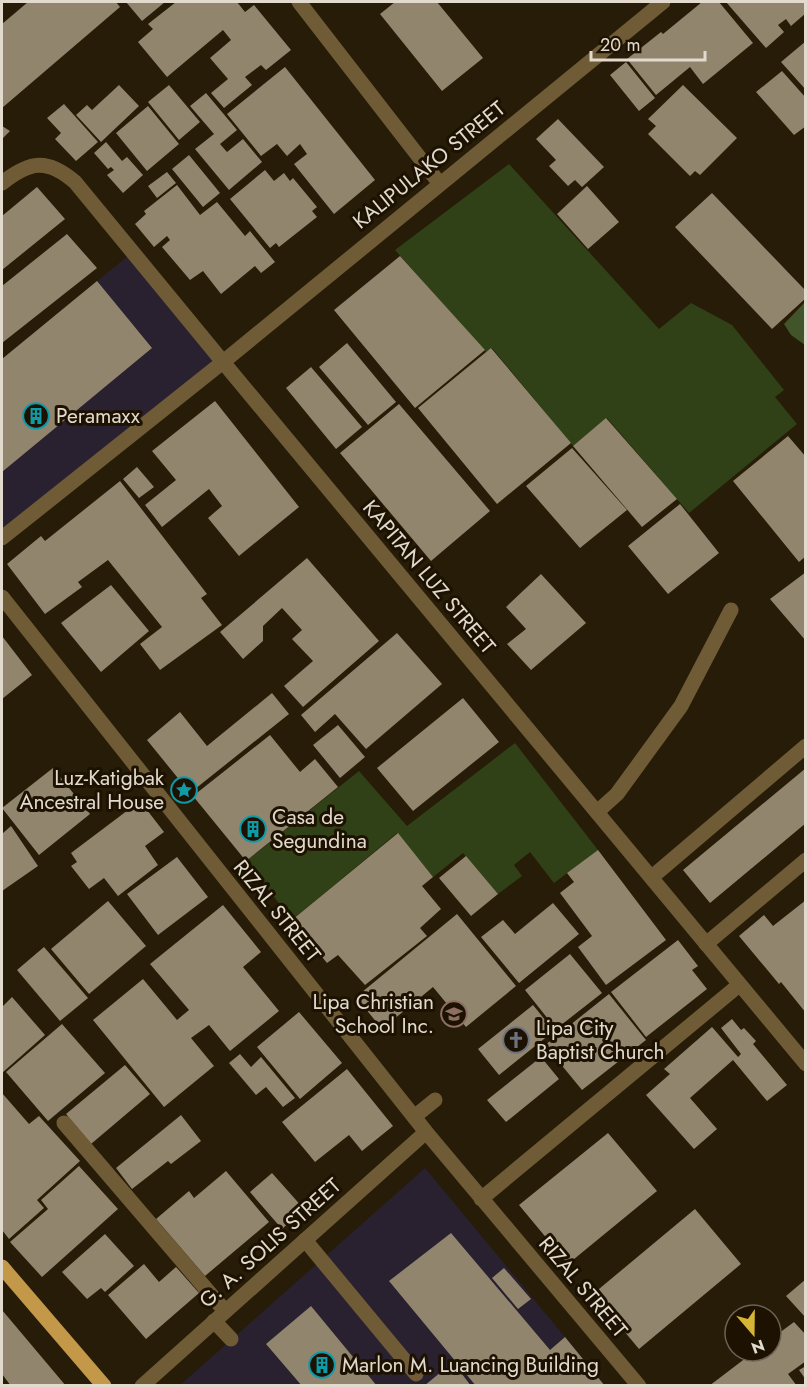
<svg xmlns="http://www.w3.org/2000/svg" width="807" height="1387" font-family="Jost,sans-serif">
	<rect width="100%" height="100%" fill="#261c07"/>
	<path fill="#292130" d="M129 255 218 361 2 534V359Z
		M425 1168 565 1337 507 1385 179 1386Z"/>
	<path fill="#304118" d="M509 164 659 329 691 303 732 325 784 390 775 397 797 424 689 513 607 418 573 446 492 348 486 352 395 250Z
		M515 743 598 850 554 883 530 852 514 865 522 876 498 894 463 853 433 877 397 833 292 920 246 861 359 771 407 826Z"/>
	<path fill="#42552a" d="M805 302V345L791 335 784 324Z"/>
	<path fill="#92856e" d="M28 2H116L120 7 2 108V24Z
		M126 2H165L142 21Z
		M176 2H237L245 12 254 5 291 50 266 70 261 65 245 77 252 85 224 108 211 93 228 79 210 58 231 40 223 30 167 77 138 42 153 29 148 24Z
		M395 2H437L483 58 442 91 380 14Z
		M702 2H719L753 43 703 84 690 67 656 95 627 59 661 32 663 34Z
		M726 2H806V13L791 26 786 19 778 25 784 32 766 48Z
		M806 41V90L781 62Z
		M626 62 655 98 639 111 610 75Z
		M285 67 375 180 334 214 294 164 307 154 300 144 287 156 277 144 261 156 227 114Z
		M782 71 806 98V126L794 135 756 92Z
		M119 85 139 106 101 142 76 115 87 105 92 110Z
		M169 85 200 122 179 140 148 102Z
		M683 85 737 138 700 175 695 171 690 176 648 134 656 126 648 119Z
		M206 93 237 130 220 144 227 152 243 139 262 162 229 190 195 149 214 134 190 106Z
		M64 104 98 142 76 161 55 139 61 133 47 118Z
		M148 106 179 144 147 171 116 133Z
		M558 119 604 167 582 187 575 180 568 186 549 166 556 160 536 139Z
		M2 126 10 131 2 139Z
		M106 142 122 161 127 157 143 175 123 193 107 175 114 170 111 167 108 169 94 153Z
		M189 155 220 193 203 207 172 169Z
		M265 170 274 181 284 173 290 181 293 178 317 207 312 211 317 217 279 247 276 243 270 248 230 199Z
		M167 172 176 183 157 198 148 186Z
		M177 185 200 215 217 202 245 236 250 231 275 262 261 273 255 266 221 294 203 271 190 280 162 247 170 240 167 236 154 247 135 224 146 214 144 211Z
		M587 186 619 222 588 249 557 214Z
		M37 187 65 219 2 270V216Z
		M712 193 806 291V298L772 329 675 227Z
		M67 234 97 268 2 343V286Z
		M400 256 485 350 415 408 334 310Z
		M97 281 152 348 2 472V359Z
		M347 343 396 402 368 425 319 367Z
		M491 348 571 443 497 504 418 408Z
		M311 367 362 427 336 449 286 388Z
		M215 401 299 507 239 556 208 518 222 506 209 489 162 527 145 505 176 480 152 451Z
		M399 404 490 511 431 561 340 453Z
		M606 418 677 499 642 527 573 446Z
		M788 436 806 457V556L799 562 733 481Z
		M572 448 627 510 580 548 526 486Z
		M137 467 154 487 139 498 123 479Z
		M120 481 207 594 201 598 222 625 160 670 140 644 162 627 108 560 78 582 82 587 45 614 7 564 41 536 45 541Z
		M680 504 719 553 668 594 628 546Z
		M307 558 379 641 303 707 284 686 313 661 292 639 302 630 282 608 263 626V641L243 659 220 632Z
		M806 572V641L770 599Z
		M541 574 586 623 531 670 507 644 526 629 506 607Z
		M111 585 149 631 101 672 61 623Z
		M397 633 442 684 366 749 335 714 315 732 301 715Z
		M2 636 32 675 2 699Z
		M272 693 289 714 190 793 147 740 180 712 207 746Z
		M463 698 499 742 413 811 377 768Z
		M338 725 365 757 340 778 313 745Z
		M270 735 300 772 315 759 338 787 246 861 193 796Z
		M53 768 90 814 39 855 2 808Z
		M806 768V823L710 903 683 870Z
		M140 801 164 832 145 846 158 865 118 896 104 878 89 889 71 866 77 862 71 853Z
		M11 826 38 866 2 891V834Z
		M398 833 433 877 422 886 441 909 420 928 427 936 365 985 338 955 327 963 292 920Z
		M598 850 666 940 606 985 578 947 592 936 560 893 574 882 567 873Z
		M466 856 498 894 471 916 439 878Z
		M177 857 208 897 158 935 127 894Z
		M806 900V1013L781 982 779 984 739 936 764 915 773 926Z
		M108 901 146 946 89 994 51 949Z
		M553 903 579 934 519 983 481 937 503 920 515 934Z
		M223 905 261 952 243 967 279 1011 230 1051 209 1025 191 1038 214 1066 164 1107 93 1020 143 979 177 1020 189 1010 150 964Z
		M457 914 516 986 466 1027 433 987 382 1029 356 997Z
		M678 940 698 966 692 970 707 989 646 1037 611 992Z
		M44 947 88 998 60 1021 17 970Z
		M570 954 602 993 556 1029 525 990Z
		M609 994 646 1040 582 1090 545 1045Z
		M12 997 45 1035 2 1073V1007Z
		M533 1005 554 1031 499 1075 478 1049Z
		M299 1012 342 1063 300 1099 257 1047Z
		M732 1019 741 1030 744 1028 756 1041 753 1044 787 1085 767 1101 733 1060 690 1098 717 1129 694 1149 646 1095 670 1074 664 1069 712 1027 738 1057 741 1054 721 1028Z
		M62 1024 105 1073 48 1121 6 1072Z
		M240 1054 251 1067 261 1057 295 1098 283 1107 266 1087 256 1095 229 1063Z
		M541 1057 559 1079 506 1122 487 1100Z
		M125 1065 150 1094 91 1144 66 1114Z
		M347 1069 393 1126 362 1151 349 1135 315 1162 282 1122Z
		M2 1093 29 1124 39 1116 80 1161 37 1200 44 1208 9 1239 2 1230Z
		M181 1115 201 1141 171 1164 168 1161 132 1189 116 1168Z
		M608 1133 657 1191 568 1264 519 1205Z
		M79 1166 118 1209 42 1277 10 1242 48 1209 41 1200Z
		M226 1171 269 1222 205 1276 156 1219 189 1191 194 1198Z
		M272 1173 304 1209 282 1229 250 1192Z
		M695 1209 741 1264 639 1349 593 1294Z
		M451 1233 550 1350 565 1337 605 1386H476L389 1281Z
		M105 1234 134 1266 105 1292 101 1288 87 1299 62 1272Z
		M144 1264 159 1282 176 1267 199 1293 146 1339 108 1295Z
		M504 1268 531 1299 518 1309 492 1278Z
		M806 1279V1318L786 1296Z
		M311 1306 377 1386H302L266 1344Z
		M2 1310 66 1386H11L2 1374Z
		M794 1322 806 1335V1361L788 1374 797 1386H709L755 1351H771V1339Z
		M453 1362 471 1386H424Z
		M806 1366V1380L799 1370Z"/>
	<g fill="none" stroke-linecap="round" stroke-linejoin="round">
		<path stroke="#705b37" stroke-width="15" d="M597 812 617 794 681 706 731 610
			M706 944 806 860
			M414 1117 435 1100
			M64 1123 225 1311
			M305 1240 416 1374
			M214 1321 231 1339"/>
		<path stroke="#705b37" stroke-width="15" d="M2 183C30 161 47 158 75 182L223 362
			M2 597 426 1132 639 1386
			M652 877 806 746
			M481 1199 739 985
			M142 1386 426 1132"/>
		<path stroke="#705b37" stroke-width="15" d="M299 2 440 184
			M223 362 806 1064
			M2 538 223 362 663 2"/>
		<path stroke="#c39849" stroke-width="15" d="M2 1267 104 1386"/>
	</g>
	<defs>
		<g id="building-ring" transform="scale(1.35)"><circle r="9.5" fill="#1d1201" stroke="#0f9aa8" stroke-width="1.5"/><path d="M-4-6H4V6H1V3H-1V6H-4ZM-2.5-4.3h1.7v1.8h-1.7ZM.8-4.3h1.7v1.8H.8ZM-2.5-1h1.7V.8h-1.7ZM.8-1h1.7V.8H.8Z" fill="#0f9aa8"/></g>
		<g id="sight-ring" transform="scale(1.35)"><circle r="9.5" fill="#1d1201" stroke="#0f9aa8" stroke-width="1.5"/><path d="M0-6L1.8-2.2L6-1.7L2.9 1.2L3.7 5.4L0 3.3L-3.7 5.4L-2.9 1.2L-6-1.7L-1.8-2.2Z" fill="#0f9aa8"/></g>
		<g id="school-ring" transform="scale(1.35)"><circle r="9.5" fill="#1d1201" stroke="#8d6e63" stroke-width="1.5"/><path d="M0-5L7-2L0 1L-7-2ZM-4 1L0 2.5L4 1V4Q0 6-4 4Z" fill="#8d6e63"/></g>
		<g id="church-ring" transform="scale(1.35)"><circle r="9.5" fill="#1d1201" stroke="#6b7280" stroke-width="1.5"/><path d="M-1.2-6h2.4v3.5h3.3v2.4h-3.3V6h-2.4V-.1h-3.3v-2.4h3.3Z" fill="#6b7280"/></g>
	</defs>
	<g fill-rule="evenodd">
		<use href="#building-ring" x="36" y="416"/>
		<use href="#sight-ring" x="184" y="790"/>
		<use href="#building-ring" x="253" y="829"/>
		<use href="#school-ring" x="454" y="1014"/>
		<use href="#church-ring" x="516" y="1040"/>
		<use href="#building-ring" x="322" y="1365"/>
	</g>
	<g text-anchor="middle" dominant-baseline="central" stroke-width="6" stroke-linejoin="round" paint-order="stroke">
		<g font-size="21" fill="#e1dacd" stroke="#1d1201">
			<text transform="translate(429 165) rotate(-39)">KALIPULAKO STREET</text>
			<text transform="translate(429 577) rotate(50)">KAPITAN LUZ STREET</text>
			<text transform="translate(277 911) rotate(51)">RIZAL STREET</text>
			<text transform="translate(270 1243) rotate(-42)">G. A. SOLIS STREET</text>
			<text transform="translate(583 1287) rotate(50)">RIZAL STREET</text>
		</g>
		<g font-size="21" fill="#e1dacd" stroke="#1d1201" text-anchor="start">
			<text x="56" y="416">Peramaxx</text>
			<text x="164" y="778" text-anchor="end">Luz-Katigbak<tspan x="164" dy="24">Ancestral House</tspan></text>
			<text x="272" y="817">Casa de<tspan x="272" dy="24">Segundina</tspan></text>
			<text x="434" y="1002" text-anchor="end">Lipa Christian<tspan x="434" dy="24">School Inc.</tspan></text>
			<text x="536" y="1028">Lipa City<tspan x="536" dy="24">Baptist Church</tspan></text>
			<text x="342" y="1365">Marlon M. Luancing Building</text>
		</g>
	</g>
	<rect width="807" height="1387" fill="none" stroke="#e1dacd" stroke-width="6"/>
	<g transform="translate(753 1333) rotate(160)"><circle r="28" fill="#1d1201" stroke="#6b6253" stroke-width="1.5"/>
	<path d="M0-4.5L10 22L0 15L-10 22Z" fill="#d6b534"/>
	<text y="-9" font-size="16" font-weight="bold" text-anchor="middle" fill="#e1dacd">N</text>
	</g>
	<path d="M591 51v9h114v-9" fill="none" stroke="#e1dacd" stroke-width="3"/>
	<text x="600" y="51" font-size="18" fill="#e1dacd" stroke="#1d1201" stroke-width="4.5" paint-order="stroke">20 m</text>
</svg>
